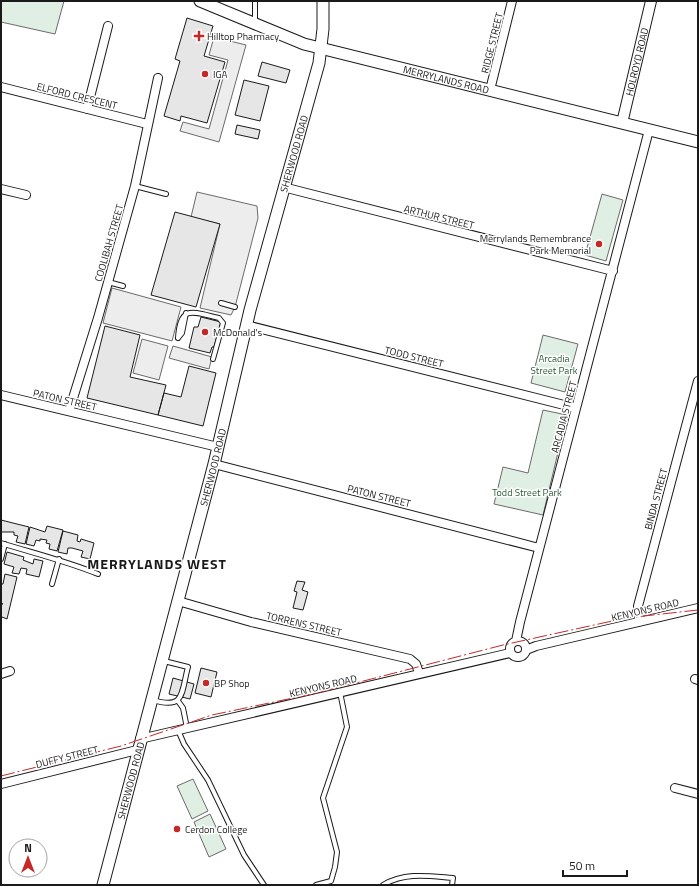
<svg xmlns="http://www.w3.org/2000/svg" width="699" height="886" font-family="'Titillium Web',sans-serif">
	<rect width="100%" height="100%" fill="#fff"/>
	<path fill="#e0efe3" stroke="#6a6a6a" d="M1 1H64L55 34 1 22Z
		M602 194 623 200 606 261 585 255Z
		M543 335 578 344 565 392 531 383Z
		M543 410 567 415 543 515 494 504 503 467 528 473Z
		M193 779 208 811 192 819 177 786Z
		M210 814 226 849 209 857 194 822Z"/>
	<path fill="#ededed" stroke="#6a6a6a" d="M214 37 246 45 219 142 180 131 183 122 209 129 228 60 209 55Z
		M197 192 257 206 258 218 235 307 231 315 200 308 220 224 191 217Z
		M112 288 181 307 172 341 103 323Z
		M142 339 168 346 159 380 133 373Z
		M173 346 212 357 209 369 169 358Z"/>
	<path fill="#e6e6e6" stroke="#1a1a1a" d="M187 18 213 26 204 56 225 62 207 123 181 116 180 121 164 116 180 61 175 59Z
		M262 62 290 70 286 83 258 76Z
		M244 80 269 86 260 121 235 115Z
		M237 125 260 130 258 139 235 134Z
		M175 212 220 224 196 307 151 295Z
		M201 317 221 322 214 347H212L210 353 189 348 194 327H198Z
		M105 326 140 335 130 377 166 385 158 415 87 398Z
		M189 366 216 373 203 426 158 415 164 393 181 397Z
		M1 520 29 527 25 544 16 542 18 536 14 535V532H1Z
		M47 526 63 530 57 551 49 549 50 544 46 543 47 540 40 539V541L36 540 34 546 26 544 30 527 45 532Z
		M63 531 78 535 77 541 80 542 81 539 94 543 90 559 81 557 83 551 72 548H68L67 554 58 552Z
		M7 552 24 557 23 560 33 564 34 559 43 561 39 577 26 574 27 569 21 568 19 574 12 573 14 567 4 564Z
		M5 574 17 577 7 619 2 617 1 619V604H3L1 603V584H3Z
		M297 581 305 582 302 590 308 592 303 610 293 608 297 592 294 591Z
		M201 668 217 672 211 697 195 693Z
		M173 678 194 684 190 699 169 694Z"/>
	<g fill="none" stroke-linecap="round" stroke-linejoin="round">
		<g stroke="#1a1a1a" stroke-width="6">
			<path id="service" d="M255 1V23
				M135 186 166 194
				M108 282 123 286
				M221 303 235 307
				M178 338C180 304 193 312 219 318L223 323 213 359
				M178 338 182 333 186 313
				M1 543C33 553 66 561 98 574
				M1 559 5 544
				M52 584 59 559
				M153 700C185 710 181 693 188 667L164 661
				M178 701 183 708 187 728
				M178 730 184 744 208 780 244 855 264 885
				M316 885 331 881 335 867 337 852 323 798 347 727 340 692
				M383 885C405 872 428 876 453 878L452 885"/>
		</g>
		<g stroke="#1a1a1a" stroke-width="10">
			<path id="minor" d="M1 87 147 124
				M490 90 512 1
				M87 109 108 26
				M283 187 613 271
				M1 189 26 195
				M246 325 576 408
				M1 395 218 447
				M69 411 98 318 135 186 158 78
				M214 464 539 548
				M178 601 251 622 410 659 416 664 419 673
				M639 622 638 606 698 381
				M510 649a8 8 0 1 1 16 0a8 8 0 1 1-16 0Z
				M516 641 520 622 649 130
				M526 650 536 646 698 608
				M1 674 10 671
				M695 679 698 680
				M140 739 510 653
				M1 784 137 750
				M675 788 698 794"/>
		</g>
		<g stroke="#1a1a1a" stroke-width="12">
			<g id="tertiary">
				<path id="s1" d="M622 123 651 1"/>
			</g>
		</g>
		<g stroke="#1a1a1a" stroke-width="13">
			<g id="secondary">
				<path id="s2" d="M200 1 304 44 698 142"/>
				<path id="s3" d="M103 885 214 464 250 310 319 63 323 29V1"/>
			</g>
		</g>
		<use href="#service" stroke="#fff" stroke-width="4"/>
		<use href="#minor" stroke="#fff" stroke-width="8"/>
		<use href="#tertiary" stroke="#fff" stroke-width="10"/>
		<use href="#secondary" stroke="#fff" stroke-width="11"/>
		<path stroke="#c62828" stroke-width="1" stroke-dasharray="14 3 2 3" stroke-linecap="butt" d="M1 776 121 746 212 715 317 693 503 645 626 618 698 610"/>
	</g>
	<g fill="#c62828" stroke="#fff" stroke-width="1.5">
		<path d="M197 30h4v4h4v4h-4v4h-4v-4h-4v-4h4z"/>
		<circle cx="205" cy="74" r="4"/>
		<circle cx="599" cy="244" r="4"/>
		<circle cx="205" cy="332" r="4"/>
		<circle cx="206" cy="683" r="4"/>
		<circle cx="177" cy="829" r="4"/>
	</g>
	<g text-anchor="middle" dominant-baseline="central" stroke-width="3" stroke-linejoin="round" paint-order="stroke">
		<g font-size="10" fill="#1a1a1a" stroke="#fff" text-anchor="start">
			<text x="207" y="36">Hilltop Pharmacy</text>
			<text x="213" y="74">IGA</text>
			<text x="591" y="238" text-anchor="end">Merrylands Remembrance<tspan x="591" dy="12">Park Memorial</tspan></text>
			<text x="213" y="332">McDonald's</text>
			<text x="214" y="683">BP Shop</text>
			<text x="185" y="829">Cerdon College</text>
		</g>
		<g font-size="10" fill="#1a1a1a" stroke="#fff">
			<text transform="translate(492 43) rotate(-76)">RIDGE STREET</text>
			<text stroke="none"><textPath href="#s1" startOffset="63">HOLROYD ROAD</textPath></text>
			<text stroke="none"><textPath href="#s2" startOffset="259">MERRYLANDS ROAD</textPath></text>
			<text transform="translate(77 96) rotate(14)">ELFORD CRESCENT</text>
			<text stroke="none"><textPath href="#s3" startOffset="756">SHERWOOD ROAD</textPath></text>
			<text transform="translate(439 217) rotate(14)">ARTHUR STREET</text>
			<text transform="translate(109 243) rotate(-74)">COOLIBAH STREET</text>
			<text transform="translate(414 357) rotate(14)">TODD STREET</text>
			<text transform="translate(65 400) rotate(13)">PATON STREET</text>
			<text transform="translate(564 417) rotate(-75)">ARCADIA STREET</text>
			<text stroke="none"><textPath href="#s3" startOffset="432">SHERWOOD ROAD</textPath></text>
			<text transform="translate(379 496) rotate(14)">PATON STREET</text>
			<text transform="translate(656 499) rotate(-75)">BINDA STREET</text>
			<text transform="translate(645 610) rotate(-13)">KENYONS ROAD</text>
			<text transform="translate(304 624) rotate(13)">TORRENS STREET</text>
			<text transform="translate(323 686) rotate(-13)">KENYONS ROAD</text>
			<text transform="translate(67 757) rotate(-14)">DUFFY STREET</text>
			<text stroke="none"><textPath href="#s3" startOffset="108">SHERWOOD ROAD</textPath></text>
		</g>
		<g font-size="10" fill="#2b5a34" stroke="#fff">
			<text x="554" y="358">Arcadia<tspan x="554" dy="12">Street Park</tspan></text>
			<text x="527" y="492">Todd Street Park</text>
		</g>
		<g font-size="14" font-weight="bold" letter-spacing="1" fill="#1a1a1a" stroke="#fff">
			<text x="157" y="563">MERRYLANDS WEST</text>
		</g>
	</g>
	<rect width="699" height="886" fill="none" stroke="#1a1a1a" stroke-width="4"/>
	<g transform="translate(28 858)"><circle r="19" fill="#ffffff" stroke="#a3a3a3"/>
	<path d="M0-3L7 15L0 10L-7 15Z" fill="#c62828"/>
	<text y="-6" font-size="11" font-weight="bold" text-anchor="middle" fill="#1a1a1a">N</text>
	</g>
	<path d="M563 870v6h64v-6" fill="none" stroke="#1a1a1a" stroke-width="2"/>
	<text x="569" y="870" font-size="12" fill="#1a1a1a" stroke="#ffffff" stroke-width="3" paint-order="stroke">50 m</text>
</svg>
